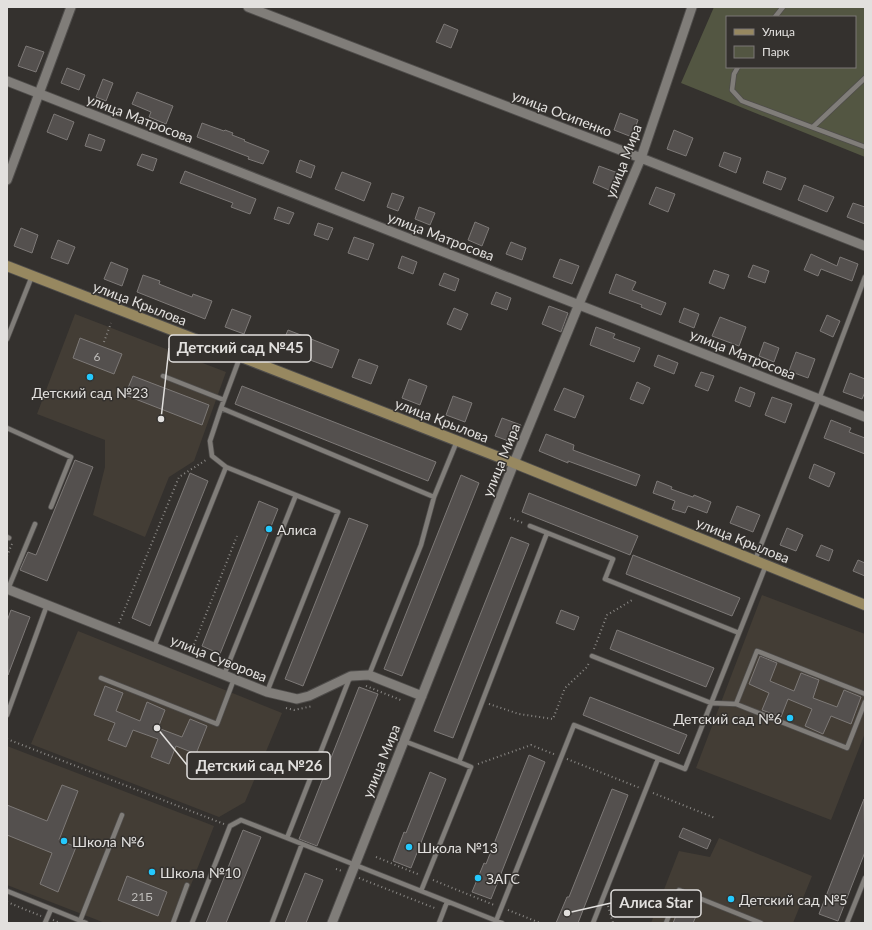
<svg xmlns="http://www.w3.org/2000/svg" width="872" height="930" font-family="Lato,sans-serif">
	<rect width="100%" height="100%" fill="#34312e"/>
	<path fill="#433d35" d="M75 314 226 372 194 461 169 477 145 537 93 515 105 467V440L37 414Z
		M762 595 865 634V733L831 820 696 768Z
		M78 631 282 713 245 802 219 817 31 744Z
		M7 746 214 826 176 923H105L7 885Z
		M719 838 812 876 793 923H651L679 851 710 857Z"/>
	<path fill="#535642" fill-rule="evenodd" d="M714 7H865V157L681 83ZM727 17H855V67H727Z"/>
	<path fill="#54504e" stroke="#7d7977" d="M444 24 458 30 451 48 436 42Z
		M26 46 44 52 36 72 18 66Z
		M67 68 85 75 79 90 61 83Z
		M103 79 113 83 106 101 96 97Z
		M137 92 173 106 166 124 149 117 151 112 132 104Z
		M620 113 638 120 632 137 614 130Z
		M54 114 74 122 67 140 47 132Z
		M202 123 224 131 225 130 233 133 232 135 245 140 244 141 269 151 263 164 248 159 249 157 197 137Z
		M674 130 693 138 686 156 667 149Z
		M89 134 105 140 101 151 85 146Z
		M724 152 741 158 736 173 719 166Z
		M142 154 157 159 153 171 137 165Z
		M300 160 315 166 311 178 296 172Z
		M599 166 618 173 611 191 593 183Z
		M185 171 256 199 250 214 231 207 233 203 180 183Z
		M767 171 786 178 781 190 763 183Z
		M342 172 371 183 364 201 335 189Z
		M804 185 834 197 827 212 798 200Z
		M656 187 675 194 668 212 649 204Z
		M392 193 404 197 398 211 387 207Z
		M853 203 865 207V224L847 217Z
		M278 207 294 213 289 224 274 219Z
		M419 207 435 213 430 225 415 219Z
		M475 222 489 228 482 246 468 240Z
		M318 223 333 228 328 240 314 235Z
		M21 228 38 235 32 253 14 246Z
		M354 237 374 244 368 260 348 253Z
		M58 240 75 247 68 264 51 258Z
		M511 242 526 248 522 260 506 254Z
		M811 254 837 266 840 257 858 264 852 281 821 269 818 276 804 270Z
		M402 256 417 262 413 274 398 268Z
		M560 259 579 266 572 284 553 277Z
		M111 262 128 269 122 286 104 279Z
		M753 265 769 271 765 283 748 277Z
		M714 270 729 275 724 289 709 283Z
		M444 273 459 279 455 291 439 285Z
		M616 274 636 282 632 290 666 303 661 315 641 307 642 305 609 293Z
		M143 275 160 281 159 284 192 297 193 294 212 301 205 319 137 292Z
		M496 292 511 298 507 310 491 304Z
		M549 306 568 313 561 332 542 324Z
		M454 308 468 314 461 330 447 324Z
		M684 308 699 314 694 328 679 322Z
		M232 309 251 316 244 334 225 327Z
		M827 315 840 321 833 337 820 331Z
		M720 317 746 327 739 346 712 336Z
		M596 327 615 334 613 338 640 348 634 362 590 345Z
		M288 330 339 350 332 368 280 349Z
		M80 338 122 354 114 374 73 358Z
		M764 342 779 348 774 362 759 356Z
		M796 352 815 359 808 378 789 371Z
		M658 355 678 363 674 374 654 366Z
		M359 359 378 366 371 384 352 377Z
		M701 372 714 376 708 391 695 386Z
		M850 373 865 379V392L862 399 843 392Z
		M133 376 209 405 202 425 125 395Z
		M409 379 427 386 420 405 402 398Z
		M637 382 650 388 643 404 630 399Z
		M242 386 436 462 428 481 235 404Z
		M740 387 755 393 750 407 735 401Z
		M564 388 584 396 575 418 554 410Z
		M453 396 472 403 465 422 446 415Z
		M772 397 792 404 785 423 765 415Z
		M502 418 521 425 514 443 495 436Z
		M831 420 851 428 849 432 865 438V454L824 438Z
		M546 434 574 445 573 450 640 475 636 486 568 461V463L539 451Z
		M75 460 93 467 47 581 20 570 28 552 36 555Z
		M814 464 835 473 829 487 809 478Z
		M190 473 208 481 150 626 132 618Z
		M461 475 479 483 402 676 384 669Z
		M657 481 672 487 671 489 693 497 694 495 711 502 707 513 688 506 685 513 672 509 675 501 653 493Z
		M529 493 638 536 630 555 522 512Z
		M259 501 278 509 220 654 202 646Z
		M737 506 760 515 753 532 730 523Z
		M349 518 368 525 303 686 285 679Z
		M787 528 803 535 796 551 780 545Z
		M511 537 529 544 453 738 434 731Z
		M821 545 833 550 829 561 816 556Z
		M633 555 740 598 732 616 626 574Z
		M858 560 865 563V576L853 571Z
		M11 610 30 617 8 675 7 621Z
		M561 610 579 617 574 630 556 623Z
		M617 630 714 668 706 687 610 649Z
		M760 656 777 663 770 681 794 691 801 673 819 680 813 698 837 707 844 690 861 697 851 724 831 716 823 734 805 726 812 709 788 699 781 717 762 710 769 693 749 684Z
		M105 686 123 693 116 711 140 721 147 702 165 710 158 728 182 737 190 719 207 726 196 754 176 746 169 764 151 757 158 739 133 730 126 747 108 740 115 723 94 715Z
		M359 687 378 694 317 846 299 839Z
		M590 697 687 735 679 754 583 715Z
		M529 755 545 762 491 899 472 892 484 863 486 864Z
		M430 772 446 779 411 868 393 861 404 832 406 833Z
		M62 785 78 791 59 840 76 847 58 892 40 884 52 853 7 835V805L47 821Z
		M612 789 628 795 578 923H556L567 897H569Z
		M864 799 865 852 838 921 819 914Z
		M683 828 711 840 707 849 679 837Z
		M243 830 261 837 226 923H206Z
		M305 873 323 880 306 923H285Z
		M127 876 167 892 158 916 118 900Z
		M683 898 701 905 693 923H673Z"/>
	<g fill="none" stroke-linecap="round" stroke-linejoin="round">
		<g stroke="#4f4d4b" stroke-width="6">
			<path id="lane" d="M775 17 783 7
				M738 67 734 74 732 90 742 101 865 147
				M813 127 865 78
				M7 339 32 276
				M240 357 221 408 434 497
				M163 376 224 400
				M221 408 210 441 212 456 226 467 338 512 267 692
				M7 428 71 457 51 507
				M530 526 613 559 605 579 739 633
				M7 537 9 538
				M755 560 819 399 865 277
				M8 589 35 524
				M154 647 226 467
				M592 656 711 703 736 704
				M224 675 296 495
				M369 675 421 545 434 497 457 441
				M350 677 287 838 502 923
				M101 678 217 724 234 679
				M865 694 757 651 736 704 847 748 865 702
				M7 715 47 605
				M404 741 459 762 547 533
				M7 891 86 923
				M421 891 471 767 459 762
				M80 921 122 815
				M496 921 574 725 685 769 766 565
				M45 923 51 909
				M173 923 187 885
				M192 923 230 826 241 820 287 838
				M272 923 302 844
				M439 923 447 902
				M593 923 658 759
				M666 923 679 890 761 923
				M847 923 865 878"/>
		</g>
		<g stroke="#4f4d4b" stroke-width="11">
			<path id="street" d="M248 7 641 158 865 246
				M7 81 865 417
				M7 180 71 7
				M7 589 267 692 297 699 309 696 351 676 369 675 422 696
				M332 923 514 463 579 304 641 158 692 7"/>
		</g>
		<g stroke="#4f4d4b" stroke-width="12">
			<path id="secondary" d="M7 266 514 463 865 605"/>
		</g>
		<path stroke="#8b8986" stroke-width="2" stroke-dasharray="1 3" stroke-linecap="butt" d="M104 342 111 323
			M510 518 523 523
			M7 556 12 544
			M119 623 179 477 206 460
			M594 649 607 615 634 599
			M191 652 237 536
			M366 686 403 701
			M489 704 519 714 553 719 565 688 587 667 589 663
			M286 708 294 710 313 706
			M7 739 224 824
			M567 759 640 788
			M478 764 531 745 556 755
			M653 793 715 818
			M376 857 420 875
			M336 869 342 871
			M359 878 437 909
			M433 880 494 905
			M7 902 41 916
			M608 906 613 923
			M508 910 540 923
			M53 920 60 923"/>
		<use href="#lane" stroke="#807d79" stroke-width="4.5"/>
		<use href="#street" stroke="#807d79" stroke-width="9"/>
		<use href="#secondary" stroke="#978860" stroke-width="10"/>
	</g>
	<g fill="#24c9fe" stroke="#34312e" stroke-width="1.5">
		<circle cx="90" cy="377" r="4"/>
		<circle cx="269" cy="529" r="4"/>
		<circle cx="790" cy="718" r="4"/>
		<circle cx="64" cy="841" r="4"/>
		<circle cx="409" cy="847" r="4"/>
		<circle cx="152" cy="872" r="4"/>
		<circle cx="478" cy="878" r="4"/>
		<circle cx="731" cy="899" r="4"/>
	</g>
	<g text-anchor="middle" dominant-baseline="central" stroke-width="3" stroke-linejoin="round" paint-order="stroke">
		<g font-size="12" fill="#bebcba">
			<text x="97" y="356">6</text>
			<text x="142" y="896">21Б</text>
		</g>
		<g font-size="14" fill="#e2e0de" stroke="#34312e">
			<text transform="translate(562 113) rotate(21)">улица Осипенко</text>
			<text transform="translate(140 118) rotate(21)">улица Матросова</text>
			<text transform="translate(623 161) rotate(-69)">улица Мира</text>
			<text transform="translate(441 236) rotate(21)">улица Матросова</text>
			<text transform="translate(140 303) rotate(21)">улица Крылова</text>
			<text transform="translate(743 354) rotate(22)">улица Матросова</text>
			<text transform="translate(442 420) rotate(21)">улица Крылова</text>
			<text transform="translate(501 460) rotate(-68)">улица Мира</text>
			<text transform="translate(743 540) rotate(22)">улица Крылова</text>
			<text transform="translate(219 658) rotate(22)">улица Суворова</text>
			<text transform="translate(381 761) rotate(-68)">улица Мира</text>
		</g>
		<g font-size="14" fill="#e2e0de" stroke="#34312e" text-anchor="start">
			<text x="90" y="392" text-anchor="middle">Детский сад №23</text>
			<text x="277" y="529">Алиса</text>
			<text x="782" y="718" text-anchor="end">Детский сад №6</text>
			<text x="72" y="841">Школа №6</text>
			<text x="417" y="847">Школа №13</text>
			<text x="160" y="872">Школа №10</text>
			<text x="486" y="878">ЗАГС</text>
			<text x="739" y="899">Детский сад №5</text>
		</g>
	</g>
	<path fill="none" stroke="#e2e0de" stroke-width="1.5" d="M161 419L169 348M157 728L187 765M567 913L611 903"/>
	<g fill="#e2e0de" stroke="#34312e" stroke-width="1.5">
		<circle cx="161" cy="419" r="4"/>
		<circle cx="157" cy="728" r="4"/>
		<circle cx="567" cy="913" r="4"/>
	</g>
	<g fill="#34312e" stroke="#e2e0de" stroke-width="1.5">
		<rect x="169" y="335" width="142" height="27" rx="4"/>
		<rect x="187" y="752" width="143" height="27" rx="4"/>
		<rect x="611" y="890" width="90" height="27" rx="4"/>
	</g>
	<g font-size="15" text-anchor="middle" font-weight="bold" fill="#e2e0de">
		<text x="240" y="353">Детский сад №45</text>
		<text x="259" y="771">Детский сад №26</text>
		<text x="656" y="908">Алиса Star</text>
	</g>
	<rect width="872" height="930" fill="none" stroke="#e2e0de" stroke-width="16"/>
	<rect x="726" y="16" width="130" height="52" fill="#34312e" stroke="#7a7774"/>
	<rect x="734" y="29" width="20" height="6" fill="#978860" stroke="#7a7774"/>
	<text x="762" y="36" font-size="12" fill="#e2e0de">Улица</text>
	<rect x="734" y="46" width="20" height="12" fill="#535642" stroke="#7a7774"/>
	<text x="762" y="56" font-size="12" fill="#e2e0de">Парк</text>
</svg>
